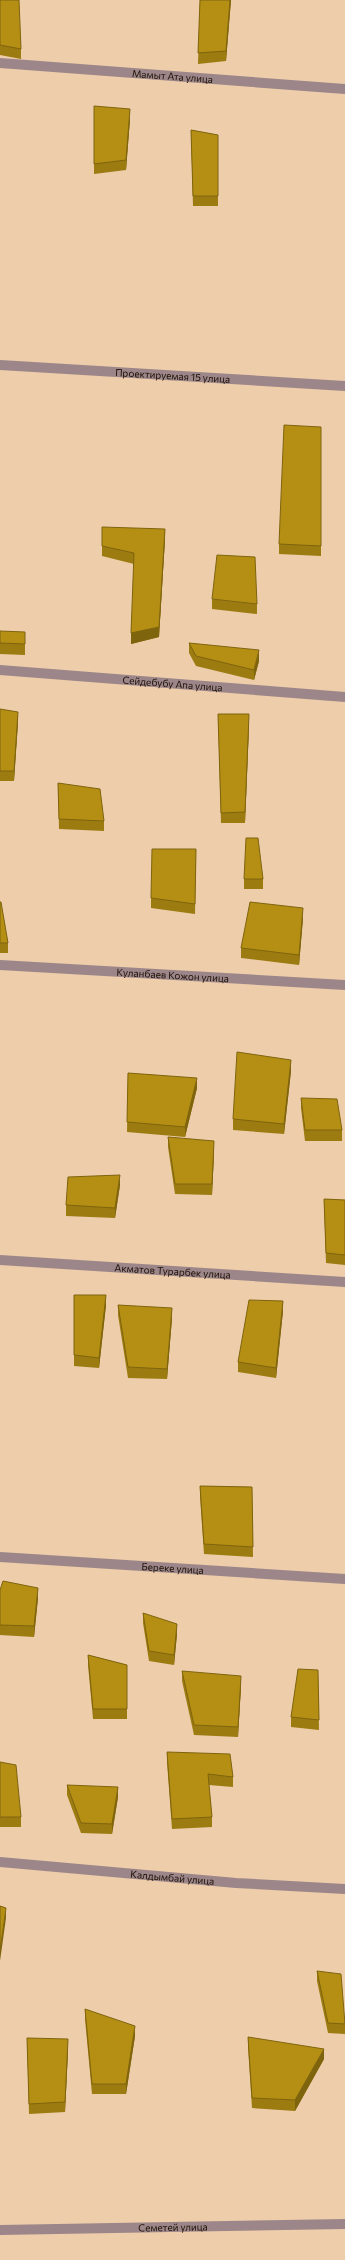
<svg xmlns="http://www.w3.org/2000/svg" width="345" height="2260" font-family="Commissioner,sans-serif">
	<rect width="100%" height="100%" fill="#edcdaa"/>
	<g fill="none" stroke-linecap="round" stroke-linejoin="round">
		<g stroke="#9c8689" stroke-width="10">
			<path id="s1" d="M0 63 345 89"/>
			<path id="s2" d="M0 365 345 386"/>
			<path id="s3" d="M0 670 345 697"/>
			<path id="s4" d="M0 965 345 985"/>
			<path id="s5" d="M0 1260 345 1282"/>
			<path id="s6" d="M0 1557 345 1579"/>
			<path id="s7" d="M0 1862 236 1883 345 1889"/>
			<path id="s8" d="M0 2230 345 2224"/>
		</g>
	</g>
	<path fill="#9c7b11" d="M0 0 21 49V59L0 55Z
		M200 0H231L226 61 198 64Z
		M94 106 130 119 126 170 94 174Z
		M191 130 218 135V206H193Z
		M321 427V556L279 554V544Z
		M102 527 165 539 159 637 131 644 134 564 102 556Z
		M212 599 257 604V614L212 609Z
		M0 631 25 644V655L0 654Z
		M189 643 259 661 254 680 196 666 189 653Z
		M0 709 18 722 14 781H0Z
		M218 714 249 725 245 823H221Z
		M58 783 104 821V831L59 829Z
		M196 849 195 914 151 908V898Z
		M244 879H263V889H244Z
		M0 902 8 943V953H0Z
		M303 918 299 965 241 958V948Z
		M291 1071 284 1134 233 1130V1119Z
		M128 1073 197 1088 185 1137 127 1132Z
		M301 1098 342 1130V1141H305L301 1108Z
		M168 1137 214 1152 212 1195 175 1194 168 1147Z
		M120 1185 115 1218 66 1216V1205Z
		M324 1199 345 1200V1265L326 1263Z
		M74 1295 106 1305 99 1368 74 1366Z
		M118 1305 172 1318 167 1379 128 1378 118 1315Z
		M283 1311 276 1378 238 1372V1362Z
		M200 1486 252 1487 253 1557 204 1554 200 1496Z
		M0 1590 38 1598 34 1637 0 1635Z
		M143 1613 177 1634 174 1665 149 1661 143 1623Z
		M88 1655 127 1665V1719H93L88 1665Z
		M318 1670 319 1730 291 1727V1717Z
		M182 1671 241 1686 238 1737 194 1735 182 1681Z
		M167 1752 233 1777V1787L209 1785 212 1817V1827L172 1829 167 1762Z
		M0 1762 21 1817V1827H0Z
		M67 1785 118 1797 112 1834 81 1833 67 1795Z
		M317 1971 345 2022V2034L328 2033 317 1981Z
		M85 2009 135 2036 126 2094H92L85 2019Z
		M248 2037 324 2059 295 2111 252 2108 248 2047Z
		M27 2038 68 2050 65 2112 29 2114Z"/>
	<path fill="#7f640e" d="M230 0H231L226 61V51Z
		M130 109V119L126 170V160Z
		M165 529V539L159 637 131 644V633Z
		M259 650V661L254 680V670Z
		M18 712V722L14 781V771Z
		M249 714V725L245 823V812Z
		M303 908V918L299 965V955Z
		M291 1060V1071L284 1134V1124Z
		M197 1078V1088L185 1137V1127Z
		M214 1141V1152L212 1195V1184Z
		M120 1175V1185L115 1218V1208Z
		M106 1295V1305L99 1368V1358Z
		M283 1301V1311L276 1378V1368Z
		M172 1308V1318L167 1379V1369Z
		M38 1588V1598L34 1637V1626Z
		M177 1624V1634L174 1665V1655Z
		M241 1676V1686L238 1737V1727Z
		M118 1787V1797L112 1834V1824Z
		M6 1908V1918L0 1961V1951Z
		M135 2026V2036L126 2094V2084Z
		M68 2039V2050L65 2112V2102Z
		M324 2049V2059L295 2111V2100Z"/>
	<path fill="#b58f14" stroke="#7f640e" d="M0 0H19L21 49 0 45Z
		M200 0H230L226 51 198 53Z
		M94 106 130 109 126 160 94 164Z
		M191 130 218 135V196H193Z
		M284 425 321 427V546L279 544Z
		M102 527 165 529 159 627 131 633 134 553 102 546Z
		M217 555 255 557 257 604 212 599Z
		M0 631 25 632V644L0 643Z
		M189 643 259 650 254 670 196 656Z
		M0 709 18 712 14 771H0Z
		M218 714H249L245 812 221 813Z
		M58 783 100 789 104 821 59 819Z
		M246 838H258L263 879H244Z
		M152 849H196L195 904 151 898Z
		M0 902H1L8 943H0Z
		M250 902 303 908 299 955 241 948Z
		M237 1052 291 1060 284 1124 233 1119Z
		M128 1073 197 1078 185 1127 127 1122Z
		M301 1098 337 1099 342 1130H305Z
		M168 1137 214 1141 212 1184H175Z
		M120 1175 115 1208 66 1205 68 1177Z
		M324 1199 345 1200V1255L326 1253Z
		M74 1295H106L99 1358 74 1355Z
		M249 1300 283 1301 276 1368 238 1362Z
		M118 1305 172 1308 167 1369 128 1367Z
		M200 1486 252 1487 253 1547 204 1544Z
		M3 1581 38 1588 34 1626 0 1625V1590Z
		M143 1613 177 1624 174 1655 149 1651Z
		M88 1655 127 1665V1709H93Z
		M298 1669 318 1670 319 1720 291 1717Z
		M182 1671 241 1676 238 1727 194 1725Z
		M167 1752 230 1754 233 1777 208 1774 212 1817 172 1819Z
		M0 1762 16 1765 21 1817H0Z
		M67 1785 118 1787 112 1824 81 1823Z
		M0 1906 6 1908 0 1951Z
		M317 1971 341 1974 345 2024 328 2023Z
		M85 2009 135 2026 126 2084H92Z
		M248 2037 324 2049 295 2100 252 2098Z
		M27 2038 68 2039 65 2102 29 2104Z"/>
	<g text-anchor="middle" dominant-baseline="central" stroke-width="4" stroke-linejoin="round" paint-order="stroke">
		<g font-size="10" fill="#1b0f04" stroke="#edcdaa">
			<text stroke="none"><textPath href="#s1" startOffset="173">Мамыт Ата улица</textPath></text>
			<text stroke="none"><textPath href="#s2" startOffset="173">Проектируемая 15 улица</textPath></text>
			<text stroke="none"><textPath href="#s3" startOffset="173">Сейдебубу Апа улица</textPath></text>
			<text stroke="none"><textPath href="#s4" startOffset="173">Куланбаев Кожон улица</textPath></text>
			<text stroke="none"><textPath href="#s5" startOffset="173">Акматов Турарбек улица</textPath></text>
			<text stroke="none"><textPath href="#s6" startOffset="173">Береке улица</textPath></text>
			<text stroke="none"><textPath href="#s7" startOffset="173">Калдымбай улица</textPath></text>
			<text stroke="none"><textPath href="#s8" startOffset="173">Семетей улица</textPath></text>
		</g>
	</g>
</svg>
